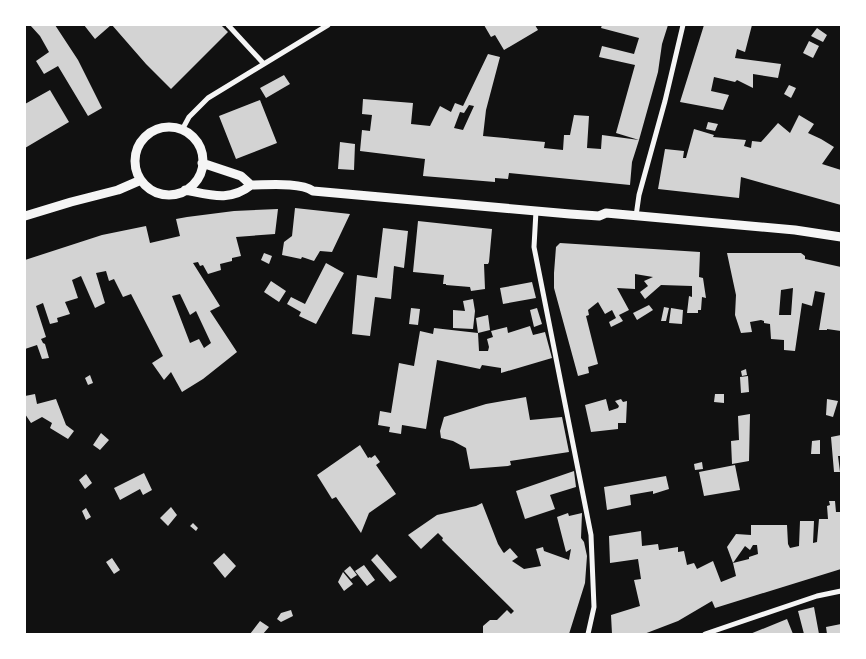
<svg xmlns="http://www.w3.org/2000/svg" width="866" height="659" font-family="'DM Sans',sans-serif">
	<rect width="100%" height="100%" fill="#111"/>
	<path fill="#d3d3d3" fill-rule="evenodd" d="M30 25H55L78 60 102 108 88 116 58 66 44 74 36 61 49 52 40 36Z
		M84 25H111L95 39Z
		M112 25H221L228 32 171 89 146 64Z
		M484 25H535L538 30 504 50 495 35 491 37Z
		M602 25H668L662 44 658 72 639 140 616 133 635 65 599 57 602 46 634 54 639 38 601 28Z
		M704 25H752L745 52 737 49 735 58 781 64 778 78 753 74V88L737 80 735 82 714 77 711 91 729 95 723 110 680 102Z
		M817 28 827 35 823 42 811 36Z
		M809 41 819 46 813 58 803 53Z
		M488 54 500 57 486 110 483 136 545 142 544 148 563 150 564 135H570L574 115 589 116 587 148 601 149 602 135 639 140 632 162 630 185 509 173 508 179 495 178V182L423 176 425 159 360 151 362 130 370 131 372 115 362 114 363 99 413 103 411 124 430 126 440 106 451 112 455 103 463 106 464 104ZM469 105 474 106 463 130 454 128 460 112 464 113Z
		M284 75 290 84 266 98 260 88Z
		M789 85 796 88 791 98 784 94Z
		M50 90 69 122 25 148V104Z
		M260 100 277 143 236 159 219 116Z
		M799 115 814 124 808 133 821 139 834 147 822 164 841 170V205L741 177 739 198 658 189 665 149 684 151 683 158H686L694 129 714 135 713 137 746 140 744 146 751 148 752 141 761 142 778 123 790 133Z
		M708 122 718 124 715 131 706 129Z
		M340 142 355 144 354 170 338 169Z
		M295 208 350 214 332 252 320 251 314 261 302 257 301 259 282 255 284 242 292 236Z
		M278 209 275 234 236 237 241 256 232 258V261L220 264 221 270 208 274 203 265 200 266 198 262 193 263 220 306 210 311 237 352 203 379 182 392 171 372 164 380 152 363 163 356 131 294 123 297 114 279 109 281 106 271 96 273 105 303 95 308 81 276 72 280 78 298 65 302 70 314 57 318 58 322 50 324 43 303 36 306 46 337 41 339 43 343 45 344 49 358 42 359 37 345 25 349V260L102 235 146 226 150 243 180 236 176 219 187 217 234 211ZM180 294 190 315 196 311 211 343 204 348 199 339 190 343 172 296Z
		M418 221 492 229 489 262 488 264H484L485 289 471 291 470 287 446 285V284H443L444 275 413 272Z
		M383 228 408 231 404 268 394 266 391 299 375 297 370 336 352 334 357 275 377 278Z
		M560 243 700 252 699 277 703 278 706 298 702 297 701 310H698V313H687L689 296 692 297V286L661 285 645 299 640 292 648 286 644 281 653 277 635 274V289L617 288 629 310 619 315 623 321 611 327 609 322 616 318 612 310 605 314 598 302 588 310 589 315 586 316 598 364 588 367 589 373 578 376 554 288V273L556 247Z
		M264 253 272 256 269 264 261 260Z
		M727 253H801L805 256V259L841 267V331L827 329V330H819L825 293 815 291 812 306 802 303 795 351 784 350V340L771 339 770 324 764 323V321L761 320 750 322 752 332 741 333 735 315 736 295ZM793 288 791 315H779L781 290Z
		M326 263 344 273 316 324 299 316 301 312 287 304 291 297 305 304Z
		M271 281 286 291 279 302 264 292Z
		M532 282 536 298 503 304 500 288Z
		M473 299 475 311 473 329 453 328V310L465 311 463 301Z
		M649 305 653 310 637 320 633 313Z
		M664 307 669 308 666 321H661Z
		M411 308 420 309 418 325 409 324Z
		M537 308 542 324 534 327 530 310Z
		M671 308 683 310 682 324 669 323Z
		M488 315 490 330 478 333 479 351H488L489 347 487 339 493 337 491 331 507 327 508 333 530 326 533 335 545 332 552 358 501 373V368L482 365 480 369 437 360 426 429 402 425 401 434 389 432 390 427 378 425 380 411 391 413 399 363 414 366 420 331 433 334 434 328 478 333 476 318Z
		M746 369 747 375 742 376 741 371Z
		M90 375 93 383 88 385 85 378Z
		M748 376 749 392 741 393 740 377Z
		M35 394 37 404 56 399 66 425 74 431 68 439 50 428 52 423 42 417 31 423 25 414V396Z
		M715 394H724V403L714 402Z
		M526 397 530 420 562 417 569 452 510 461 511 465 508 466 470 469 466 448 453 441 441 438 440 431 444 417 486 404Z
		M606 399 609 411 618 408 619 406 615 401 621 399 623 402 627 401 626 423H618V429L591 432 585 405Z
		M827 399 838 401 833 417 826 415Z
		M750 414 749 461 732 464 731 441 739 440 738 416Z
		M101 433 109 440 100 450 93 445Z
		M841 435V456H838L840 472H834L831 437Z
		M820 440V454H811L812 441Z
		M360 445 368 458 370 457 371 458 375 455 380 462 376 465 396 494 369 513 361 533 336 497 332 499 317 475Z
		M702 462 703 469 695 470 694 464Z
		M735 465 740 490 704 496 699 472Z
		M574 471 576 487 550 495 555 509 525 519 516 491Z
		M144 473 152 490 143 495 140 489 120 500 114 488Z
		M86 474 92 483 85 489 79 480Z
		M666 476 669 489 653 494V491L630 495 631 505 607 510 604 487Z
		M829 501H835L836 512H841V569L715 608 712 601 678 621 644 634H612L611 615 640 606 634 580 641 579 638 559 610 563 609 536 641 531 642 546 658 544 659 550 678 547V552L684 551 687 565 694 563 697 569 713 561 721 582 736 576 733 563 749 559V557L758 554 757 545H753L750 550 745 546 733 563 727 547 736 534 751 535V525H787L788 544 790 548 799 546 800 521H814L813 543 817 542 819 519H828L827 506 830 505Z
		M482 503 498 544 503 552 504 553 510 548 518 557 512 561 524 569 541 566 536 549 543 547 544 551 569 560 571 549 566 552 557 517 568 513 569 516 582 513 581 538 584 542 587 556 585 583 569 634H483V626L490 620H497L507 610 511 614 514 611 442 540 443 538 438 533 421 549 408 535 437 515 476 506Z
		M171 507 177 515 168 526 160 518Z
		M86 508 91 517 86 520 82 511Z
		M193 523 198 528 196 531 190 526Z
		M224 553 236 566 225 578 213 563Z
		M377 554 397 577 390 582 371 560Z
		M112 558 120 570 114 574 106 562Z
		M364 565 375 580 367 586 355 571Z
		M350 566 357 575 351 579 344 571Z
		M343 572 353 584 344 591 338 582Z
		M814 607 819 634H804L798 611Z
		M291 610 293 616 281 622 277 619 281 613Z
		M787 619 793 634H750Z
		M260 621 269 627 263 634H250Z
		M841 624V634H827L826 627Z"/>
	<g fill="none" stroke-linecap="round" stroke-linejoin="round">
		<path stroke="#f5f5f5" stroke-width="5" d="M228 25 264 64
			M182 130 189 117 208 98 328 25
			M536 211 534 247 591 535 594 607 588 634
			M636 216 639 195 665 101 683 25
			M705 634 817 596 841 591"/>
		<path stroke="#f5f5f5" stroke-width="9" d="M135 161a34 34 0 1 1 68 0a34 34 0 1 1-68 0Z
			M202 163 241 176 251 185
			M185 190C211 195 230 202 251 185 268 185 300 182 313 191L570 214 599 216 606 213 795 230 841 237
			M25 216 71 202 118 190 141 180"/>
	</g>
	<rect width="866" height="659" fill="none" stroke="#ffffff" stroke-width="52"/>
</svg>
